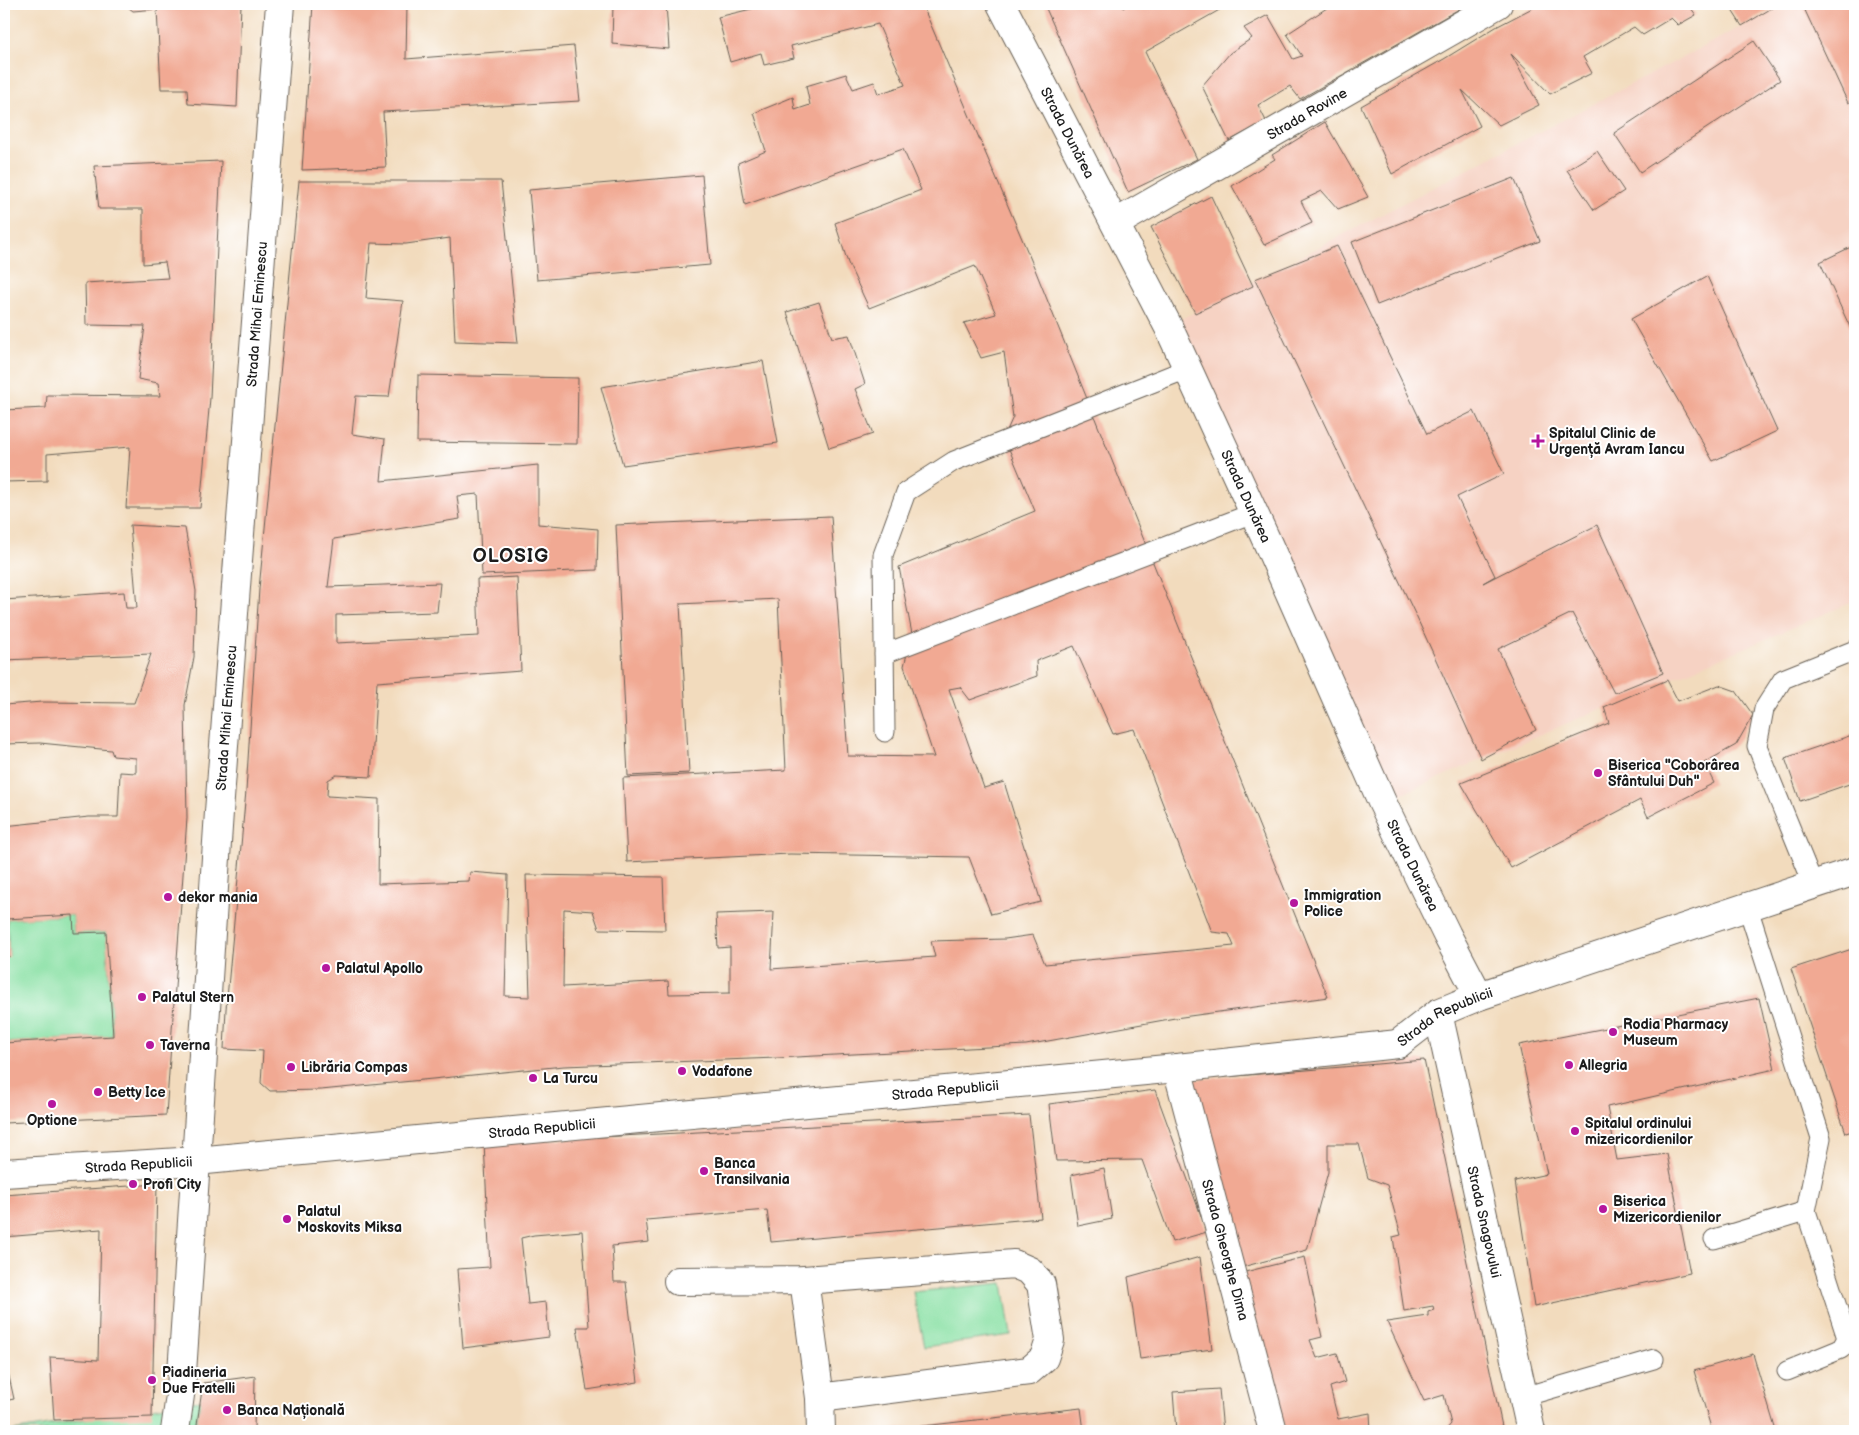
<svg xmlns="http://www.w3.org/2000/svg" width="1859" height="1435" font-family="'Balsamiq Sans',sans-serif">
	<rect width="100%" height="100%" fill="#fff"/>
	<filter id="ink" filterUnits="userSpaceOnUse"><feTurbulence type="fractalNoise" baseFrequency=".02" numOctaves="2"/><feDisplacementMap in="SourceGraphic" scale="10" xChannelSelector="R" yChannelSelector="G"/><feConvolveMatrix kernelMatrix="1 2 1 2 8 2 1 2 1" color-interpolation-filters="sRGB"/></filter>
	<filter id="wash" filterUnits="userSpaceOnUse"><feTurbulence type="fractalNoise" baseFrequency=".0096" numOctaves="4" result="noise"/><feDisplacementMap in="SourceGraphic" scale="20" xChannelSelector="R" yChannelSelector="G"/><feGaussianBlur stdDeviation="1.12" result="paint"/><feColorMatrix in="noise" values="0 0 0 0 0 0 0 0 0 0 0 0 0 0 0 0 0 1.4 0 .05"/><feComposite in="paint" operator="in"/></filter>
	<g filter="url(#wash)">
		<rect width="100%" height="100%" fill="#f2dbbd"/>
		<path fill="#f6d2c3" d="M1785 4H1855V245L1820 262 1855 338V601L1382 802 1168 326Z"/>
		<path fill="#89e0a4" stroke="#527e60" d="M73 915 74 933 106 932 113 1036 4 1043V957L9 956 7 919Z
			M1003 1283 1011 1335 924 1347 913 1292Z
			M201 1400 194 1431H12Z"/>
		<g id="blocks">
			<path fill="#f1a993" d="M124 4H241L237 107 188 104 187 89H161L157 9 133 11Z
				M313 4H407L406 59 574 46 580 101 383 112 386 167 302 170Z
				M613 4H666L669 49 612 44Z
				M772 4H922L1034 267 1328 997 1175 1018 1026 1045 777 1058 564 1066 321 1090 270 1091 261 1083 263 1051 224 1049 226 1009 246 791 259 589 299 181H501L518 343 455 341 450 238 406 244 371 243 366 298 403 301 389 397 356 396 352 434 385 439 381 481 538 465V524L598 529 597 570 482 575 478 494 457 496 460 519 334 539 328 587 440 583 437 612 336 615V643L479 636 477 579 517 577 521 671 377 682 371 777 336 775 328 780 327 796 379 799 378 884 469 881 470 872 508 875 505 996 530 997 526 875 663 877 665 930 599 929 593 911 564 909 563 987 668 981 669 994 730 993V947L718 948 716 914 774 912 771 969 935 957 931 941 1005 939 1033 935 1045 964 1234 946 1229 934 1212 932 1134 729 1113 734 1074 646 1036 661 1037 676 970 700 960 687 949 689 984 788 1004 782 1041 902 991 914 969 857 790 854 627 862 623 778 786 770 778 599 680 604 689 773 628 776 616 525 831 516 848 756 934 757 904 666 912 634 899 567 1035 511 1004 437 1013 417 1004 352 981 358 964 323 996 314 975 266 869 308 848 263 835 223 921 190 903 149 745 205 738 163 766 151 754 113 793 97 795 110 810 105 806 86 846 74 853 89 874 82 878 94 905 85 878 24 791 46 794 58 764 65 761 53 730 62 718 17Z
				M1044 4H1121L1123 8 1129 4H1230L1145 52 1197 159 1128 192Z
				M1333 4H1468L1300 99 1290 86 1258 105 1266 121 1229 141 1202 86 1230 53 1252 38 1244 28 1268 15 1293 59 1302 56 1287 34Z
				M1540 4H1688L1696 15 1678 25 1671 18 1643 35 1634 27 1583 57 1592 73 1550 94 1511 54 1539 105 1499 125 1462 90 1480 126 1392 174 1361 106 1444 59 1496 27Z
				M1728 4H1768L1772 8 1742 26Z
				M1802 4H1855V99L1848 103Z
				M1754 41 1780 80 1640 172 1614 133Z
				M1325 122 1368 197 1338 209 1322 191 1301 201 1312 223 1264 245 1232 186 1275 159 1272 155Z
				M1597 151 1624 191 1594 210 1567 170Z
				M221 161 210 398 200 508H126L130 447 47 454V481L4 482V410L46 408 47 395 160 396 158 383 138 379 145 326 86 325 85 283 168 278 165 262 143 264V209H99L94 166Z
				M702 175 710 265 537 280 529 190Z
				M1514 178 1540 241 1377 305 1352 242Z
				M1211 196 1253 286 1195 313 1151 227Z
				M1855 245V338L1820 262Z
				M1337 246 1427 434 1474 411 1504 474 1457 497 1495 576 1483 583 1597 525 1663 673 1614 693 1572 613 1498 649 1536 730 1481 759 1417 618 1255 279Z
				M1707 276 1777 431 1713 461 1631 319Z
				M819 302 832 338 849 335 865 384 855 389 873 434 829 448 787 312Z
				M763 361 778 443 623 465 601 387Z
				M418 375 578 378 577 444 417 442Z
				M130 525 185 528 196 591 194 657 185 705 187 818 166 1115 4 1123V1043L113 1036 106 932 74 933 73 915 7 919 9 957H4V826L89 817H118L120 772 136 773V758L113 756 111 750 40 743 4 744V705L42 702 134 703 151 654 4 660V600L124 592 126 608H137Z
				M1667 680 1678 701 1719 685 1736 691 1753 715 1736 745 1704 763 1714 783 1648 817 1640 800 1511 868 1461 783 1609 723 1604 707Z
				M1855 734V782L1800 801 1785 758Z
				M1855 948V1130L1846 1133 1791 969Z
				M1759 998 1775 1069 1607 1107 1617 1160 1667 1154 1690 1273 1534 1307 1515 1181 1547 1174 1519 1045Z
				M1424 1060 1503 1431H1445L1451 1424 1444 1395 1424 1401 1387 1322 1428 1316V1312L1434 1310 1433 1306 1404 1311 1393 1237 1401 1235 1387 1185 1368 1178 1359 1144H1328V1172L1307 1250 1242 1267 1190 1080Z
				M1155 1090 1207 1232 1172 1242 1142 1160 1056 1161 1049 1104Z
				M1029 1115 1041 1218 771 1242 767 1210 646 1220 649 1242 612 1246 614 1282H626L638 1382 587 1390 577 1327H589L582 1231 534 1235 521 1238 528 1304 546 1302 549 1337 463 1348 457 1269 490 1267 484 1143Z
				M1104 1168 1112 1219 1078 1226 1071 1175Z
				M157 1184 152 1417 54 1420 50 1357 98 1360 101 1229 4 1237V1195Z
				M1200 1257 1212 1349 1140 1359 1128 1277Z
				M1305 1257 1322 1337 1310 1340 1317 1358 1337 1353 1345 1382 1330 1387 1338 1419 1370 1413 1371 1431H1285L1241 1273Z
				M4 1354 14 1399 4 1401Z
				M1753 1354 1776 1431H1712L1694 1371Z
				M255 1376 254 1431H196L203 1383Z
				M1219 1389 1223 1431H1176L1173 1392Z
				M1081 1408 1084 1431H888V1430Z"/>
		</g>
	</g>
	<g filter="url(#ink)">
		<use href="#blocks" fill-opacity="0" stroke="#675f54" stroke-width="1"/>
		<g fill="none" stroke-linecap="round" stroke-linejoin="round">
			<g stroke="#675f54" stroke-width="21">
				<path id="service" d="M884 654 1253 513
					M885 732 883 555 906 492 954 461 1187 369
					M1814 886 1757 746 1764 709 1783 679 1855 650
					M1748 908 1821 1138 1806 1211 1847 1338 1841 1349 1787 1371
					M1714 1239 1806 1211
					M1523 1397 1654 1359"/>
			</g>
			<g stroke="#675f54" stroke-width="30">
				<g id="pedestrian">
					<path id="s1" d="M4 1173 196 1161 1177 1068"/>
				</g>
			</g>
			<g stroke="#675f54" stroke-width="30">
				<g id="minor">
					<path id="s2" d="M1001 4 1168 326 1269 546 1382 802 1447 935 1479 996"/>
					<path id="s3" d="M1116 223 1498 4"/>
					<path id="s4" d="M1438 1013 1531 1431"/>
					<path d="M804 1280 820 1398 821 1431"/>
					<path d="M678 1281 804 1280 1014 1264 1030 1271 1041 1284 1050 1340 1044 1358 1029 1371 820 1398"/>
					<path id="s5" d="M175 1431 181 1388 219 812 280 4"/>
					<path d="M1273 1431 1177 1068 1398 1044"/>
				</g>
			</g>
			<g stroke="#675f54" stroke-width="30">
				<g id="tertiary">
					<path id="s6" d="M1398 1044 1438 1013 1479 996 1855 871"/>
				</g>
			</g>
			<use href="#service" stroke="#fff" stroke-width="19"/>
			<use href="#pedestrian" stroke="#fff" stroke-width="28"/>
			<use href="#minor" stroke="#fff" stroke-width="28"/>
			<use href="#tertiary" stroke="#fff" stroke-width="28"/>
		</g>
	</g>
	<g fill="#b5179e" stroke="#fff" stroke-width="2">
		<path d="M1535.5 433.5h5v5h5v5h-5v5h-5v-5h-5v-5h5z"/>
		<circle cx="1598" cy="773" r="5"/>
		<circle cx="168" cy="897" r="5"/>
		<circle cx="1294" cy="903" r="5"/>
		<circle cx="326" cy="968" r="5"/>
		<circle cx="142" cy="997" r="5"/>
		<circle cx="1613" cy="1032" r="5"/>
		<circle cx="150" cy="1045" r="5"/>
		<circle cx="1569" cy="1065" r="5"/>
		<circle cx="291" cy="1067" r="5"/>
		<circle cx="682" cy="1071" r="5"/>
		<circle cx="533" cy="1078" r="5"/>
		<circle cx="98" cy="1092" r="5"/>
		<circle cx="52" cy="1104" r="5"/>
		<circle cx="1575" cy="1131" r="5"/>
		<circle cx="704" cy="1171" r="5"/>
		<circle cx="133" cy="1184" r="5"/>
		<circle cx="1603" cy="1209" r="5"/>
		<circle cx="287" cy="1219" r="5"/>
		<circle cx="152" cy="1380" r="5"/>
		<circle cx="227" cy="1410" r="5"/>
	</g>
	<g text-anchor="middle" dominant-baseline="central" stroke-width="4" stroke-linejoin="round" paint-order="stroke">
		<g font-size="14" fill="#1c1c1c" stroke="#fff">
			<text stroke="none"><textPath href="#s3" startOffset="220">Strada Rovine</textPath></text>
			<text stroke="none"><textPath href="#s2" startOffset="145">Strada Dunărea</textPath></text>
			<text stroke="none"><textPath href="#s5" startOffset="1120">Strada Mihai Eminescu</textPath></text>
			<text stroke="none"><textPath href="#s2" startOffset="550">Strada Dunărea</textPath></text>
			<text stroke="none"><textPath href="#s5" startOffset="715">Strada Mihai Eminescu</textPath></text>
			<text stroke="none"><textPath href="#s2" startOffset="955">Strada Dunărea</textPath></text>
			<text stroke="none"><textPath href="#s6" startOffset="55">Strada Republicii</textPath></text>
			<text stroke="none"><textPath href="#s1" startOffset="945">Strada Republicii</textPath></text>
			<text stroke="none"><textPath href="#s1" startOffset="540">Strada Republicii</textPath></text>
			<text stroke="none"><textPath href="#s1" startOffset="135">Strada Republicii</textPath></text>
			<text stroke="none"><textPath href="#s4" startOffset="214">Strada Snagovului</textPath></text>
			<text transform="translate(1225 1250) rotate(75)">Strada Gheorghe Dima</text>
		</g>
		<g font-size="14" font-weight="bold" fill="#1c1c1c" stroke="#fff" text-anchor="start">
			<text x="1549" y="433">Spitalul Clinic de<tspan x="1549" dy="16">Urgență Avram Iancu</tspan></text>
			<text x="1608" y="765">Biserica "Coborârea<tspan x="1608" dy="16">Sfântului Duh"</tspan></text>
			<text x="1304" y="895">Immigration<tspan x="1304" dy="16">Police</tspan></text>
			<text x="178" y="897">dekor mania</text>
			<text x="336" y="968">Palatul Apollo</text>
			<text x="152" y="997">Palatul Stern</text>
			<text x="1623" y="1024">Rodia Pharmacy<tspan x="1623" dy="16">Museum</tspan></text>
			<text x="160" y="1045">Taverna</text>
			<text x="1579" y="1065">Allegria</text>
			<text x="301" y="1067">Librăria Compas</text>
			<text x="692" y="1071">Vodafone</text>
			<text x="543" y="1078">La Turcu</text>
			<text x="108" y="1092">Betty Ice</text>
			<text x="52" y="1120" text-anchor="middle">Optione</text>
			<text x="1585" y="1123">Spitalul ordinului<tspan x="1585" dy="16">mizericordienilor</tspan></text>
			<text x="714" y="1163">Banca<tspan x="714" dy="16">Transilvania</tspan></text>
			<text x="143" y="1184">Profi City</text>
			<text x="1613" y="1201">Biserica<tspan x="1613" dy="16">Mizericordienilor</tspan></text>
			<text x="297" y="1211">Palatul<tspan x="297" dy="16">Moskovits Miksa</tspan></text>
			<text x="162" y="1372">Piadineria<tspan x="162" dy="16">Due Fratelli</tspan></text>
			<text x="237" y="1410">Banca Națională</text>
		</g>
		<g font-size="19" font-weight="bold" letter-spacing="1" fill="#1c1c1c" stroke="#fff">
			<text x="511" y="556">OLOSIG</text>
		</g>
	</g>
	<rect width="1859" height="1435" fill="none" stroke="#fff" stroke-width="20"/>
</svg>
